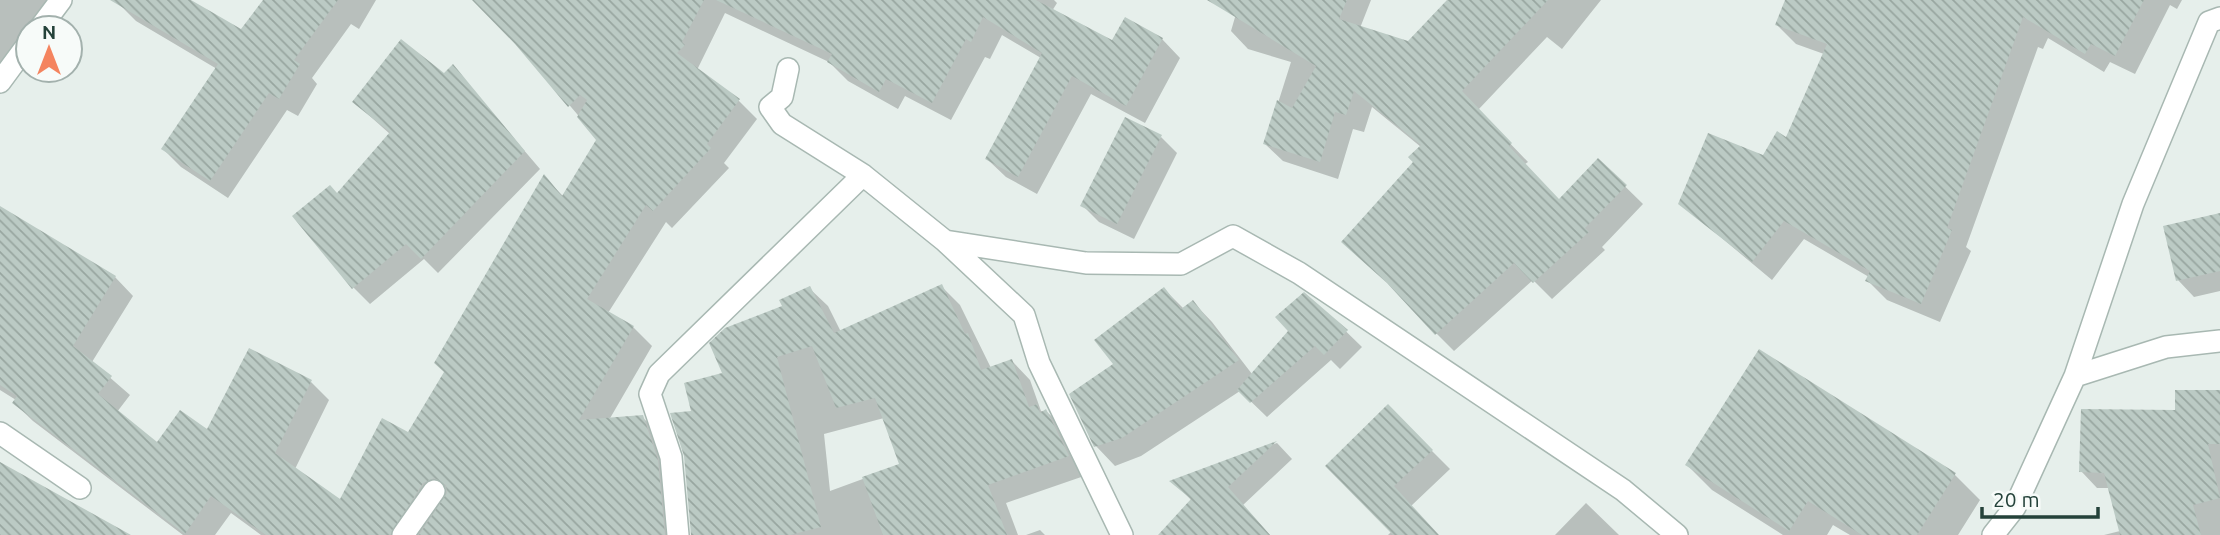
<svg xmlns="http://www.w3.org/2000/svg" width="2220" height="535" font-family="Ubuntu,sans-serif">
	<defs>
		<pattern id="building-back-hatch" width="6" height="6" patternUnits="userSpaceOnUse" patternTransform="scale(1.75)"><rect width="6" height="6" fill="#bbcac4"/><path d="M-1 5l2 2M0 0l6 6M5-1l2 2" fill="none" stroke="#98a6a0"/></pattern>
	</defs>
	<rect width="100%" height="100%" fill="#e6efeb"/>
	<path fill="#0003" fill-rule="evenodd" d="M0 0H64L33 28H28V34L0 71Z
		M120 0H187L242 32 265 0H376L359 29 351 24 312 78 317 84 298 116 287 110 228 198 181 167 163 149 217 69 136 21 118 3Z
		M474 0H1054L1057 3 1052 11 1113 43 1162 39 1180 58 1145 123 1091 94 1037 194 1006 177 987 159 1041 58 1002 35 990 59 985 57 951 120 905 96 898 109 848 81 829 62 725 13 697 70 738 100 757 119 724 163 729 168 672 228 666 222 608 313 633 327 652 346 609 420 642 417 661 435 681 535H261L231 513 215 535H183L33 421 14 403 16 400 0 390V208L115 277 133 296 92 362 130 395 117 412 157 445 208 431 311 382 329 400 295 469 340 502 409 435 446 373 544 177 564 197 599 140 516 42Z
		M1240 0H1371L1360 28 1419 46 1453 0H1601L1562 49 1547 37 1478 110 1528 162 1525 164 1559 201 1598 160 1643 204 1602 247 1605 250 1552 299 1533 280 1454 351 1436 333 1416 162 1421 147 1372 107 1364 132 1353 129 1338 179 1283 161 1265 144 1291 62 1248 49 1231 31Z
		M1786 0H2182L2177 9 2170 5 2135 74 2110 62 2104 72 2048 38 2043 49 2038 47 1966 247 1971 251 1940 322 1887 300 1868 281 1869 277 1804 239 1772 280 1681 204 1763 157 1787 139 1824 54 1796 44 1777 25Z
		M453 67 540 169 438 273 424 259 370 304 353 287 338 195 390 134 354 102 444 75Z
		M1161 137 1177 153 1134 239 1099 222 1083 206Z
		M2220 215V291L2194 297 2178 280Z
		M941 286 960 305 991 368 1012 361 1030 380 1041 411H1046L1065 429 1087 475 1006 503 1018 535H692L693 412 784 307 809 288 828 306 841 332ZM884 418 901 465 830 491 824 434Z
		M1164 289 1184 309 1193 302 1212 322 1252 374 1326 312 1362 347 1340 369 1331 360 1267 417 1240 391 1141 456 1115 466 1096 446 1116 365Z
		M1759 351 1955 475 1980 500 1958 535H1850L1833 525 1827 535H1783L1712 490 1687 465Z
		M2220 391V535H2104L2120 531 2110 488H2097L2081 471 2177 412Z
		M1388 407 1450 469 1411 506 1438 535H1388L1392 531Z
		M1277 443 1292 459 1243 505 1270 535H1161L1192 501 1173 481Z
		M1586 503 1619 535H1555Z
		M1040 530 1045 535H1026Z"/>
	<path fill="url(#building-back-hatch)" d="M110 0H191L241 29 263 0H338L294 60 300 64 279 99 269 93 210 181 161 149 218 64Z
		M472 0H704L682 42 685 45 677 53 740 99 707 144 711 148 653 211 646 205 587 299 634 326 579 420 643 415 658 460 665 535H419L447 493 446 485 434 478 423 483 390 535H266L211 496 185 534 12 403 17 396 0 385V206L116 276 73 346 112 376 98 394 157 442 180 410 207 429 249 348 312 380 275 453 340 499 382 418 408 432 444 372 434 363 544 174 562 196 596 140 577 117 587 100 580 95 568 107 515 44Z
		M716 0H1036L1112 40 1125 17 1163 38 1126 106 1072 76 1018 177 985 159 1042 53 983 17 971 42 966 39 932 103 886 79 879 92 827 62 832 54Z
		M1207 0H1347L1339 19 1408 41 1447 0H1548L1462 91 1512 143 1509 146 1559 199 1598 158 1627 185 1585 228 1589 232 1533 283 1514 263 1435 335 1387 283 1341 242 1413 162 1408 157 1421 145 1354 91 1346 115 1335 112 1320 162 1263 144 1277 100 1292 108 1316 66Z
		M1785 0H2144L2115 56 2091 44 2085 54 2023 17 1947 228 1952 230 1921 304 1865 281 1870 271 1784 221 1752 262 1678 204 1708 133 1763 155 1777 131 1786 137 1827 44 1775 25Z
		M401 39 444 73 453 64 525 151 421 259 406 244 352 289 292 216 330 185 337 193 390 132 352 102Z
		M1125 117 1162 135 1117 224 1080 206Z
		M2220 213V271L2176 281 2163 226Z
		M942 284 965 334 968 333 981 370 1012 359 1029 407 1037 404 1040 413 1046 409 1069 456 988 485 1007 535H883L862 477 899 464 875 398 836 408 812 346 777 357 821 527 790 535H691L684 456 670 413 691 411 684 383 722 373 709 343 725 328 782 306 779 300 810 286 834 333Z
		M1164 287 1181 309 1193 300 1239 360 1122 438 1094 447 1069 394 1113 364 1094 340Z
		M1304 292 1348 330 1324 355 1315 346 1250 403 1237 390 1288 331 1275 317Z
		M1759 349 1956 473 1917 535H1862L1808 501 1789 531 1685 465Z
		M2175 390H2220V444H2208L2220 498 2193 505 2201 535H2120L2104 473 2079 472 2081 409 2175 410Z
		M1388 404 1433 450 1394 486 1439 535H1393L1325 466Z
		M1277 441 1228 487 1270 535H1158L1191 499 1169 481Z
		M0 462 131 535H0Z"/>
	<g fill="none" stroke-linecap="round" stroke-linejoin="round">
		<g stroke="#a8b8b2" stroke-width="24">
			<path id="street" d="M40 28 61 0
				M788 69 782 97 770 107 782 124 863 175 945 241 1086 263 1181 264 1233 236 1299 273 1623 490 1677 535
				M0 82 28 44
				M945 241 1024 315 1039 363 1122 535
				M2075 376 2133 204 2209 22 2220 18
				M0 433 80 488
				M403 535 434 491
				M678 535 671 457 650 394 659 374 863 175
				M1993 535 2015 507 2075 376 2166 347 2220 341"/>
		</g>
		<use href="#street" stroke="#fff" stroke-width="21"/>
	</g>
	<g transform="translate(49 49)"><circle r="33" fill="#f7fbf9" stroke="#a3b1ad" stroke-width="2"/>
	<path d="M0-5L12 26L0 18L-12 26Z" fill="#f4845f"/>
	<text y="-10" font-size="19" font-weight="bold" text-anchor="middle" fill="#24423a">N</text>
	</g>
	<path d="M1982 507v10h116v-10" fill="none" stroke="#24423a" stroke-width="3.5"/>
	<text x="1993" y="507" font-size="21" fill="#24423a" stroke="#f7fbf9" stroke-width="5" paint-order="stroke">20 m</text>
</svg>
